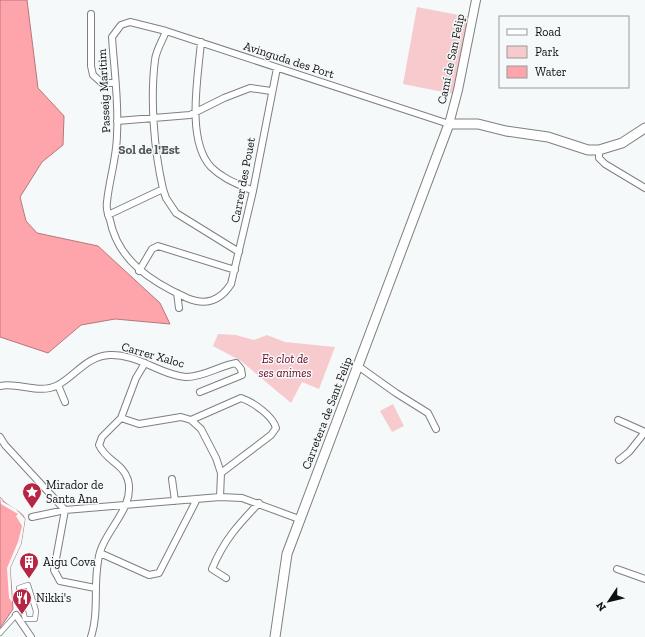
<svg xmlns="http://www.w3.org/2000/svg" width="645" height="637" font-family="'Zilla Slab',serif">
	<rect width="100%" height="100%" fill="#f5f9fa"/>
	<path fill="#f7cbcd" d="M417 7 469 17 453 94 403 84Z
		M218 334 236 335 254 340 267 335 285 342 335 347 319 389 302 382 291 403 241 361 213 346Z
		M393 404 404 426 392 432 380 411Z"/>
	<path fill="#fea4ab" stroke="#b6787c" d="M0 0H27L38 88 64 116 63 145 42 162 20 197 26 221 37 233 98 246 160 303 170 324 115 319 81 325 48 353 0 337Z
		M0 497C6 507 21 509 25 519L21 544 10 568 13 609 0 628Z"/>
	<path fill="#f5f9fa" d="M0 497 3 502 16 509 25 519 21 544 10 568 12 602 9 598 7 568 18 542 22 526 16 516 18 514 1 504Z"/>
	<g fill="none" stroke-linecap="round" stroke-linejoin="round">
		<g stroke="#7c8081" stroke-width="6">
			<path id="pedestrian" d="M28 585 36 611 35 619H25L21 602 23 601 19 588Z
				M0 633 16 615"/>
		</g>
		<g stroke="#7c8081" stroke-width="8">
			<path id="minor" d="M91 14V66L93 75 102 83H115
				M166 31C163 40 156 50 155 60 150 99 154 150 163 189L166 198 176 213 239 252
				M201 42C198 77 186 140 211 167 223 179 238 184 253 191
				M277 68 253 191 231 284C220 301 206 306 187 298 152 282 118 261 110 220 108 215 106 208 107 202 109 180 117 157 117 134 119 102 114 69 112 37L121 25 130 22 166 31 449 124
				M117 121 190 115 224 98 250 88 271 91
				M599 150V158L605 164 645 188
				M108 215 163 189
				M139 271 152 249 158 246 235 270
				M177 293 179 308
				M358 366 396 393 428 413 436 429
				M58 385 65 402
				M0 386C19 382 39 395 58 385 76 375 87 356 110 355 138 354 160 375 186 377 204 377 219 366 236 363L241 369 242 375 200 392
				M121 418 139 424 181 417 191 420 201 429 216 458 221 473 220 497
				M191 420 241 398C253 402 273 416 276 428L271 435 221 473
				M618 420 645 432
				M0 437 5 445 65 510 54 570 60 581 95 588
				M619 460 629 452 645 432
				M172 479 175 501
				M32 517 65 510 220 497 242 498 299 519
				M100 553 149 575 159 573 197 499
				M617 569 645 579
				M226 578 212 569C224 540 238 525 259 503
				M16 615 31 637
				M91 637C100 610 92 580 100 552 107 528 135 507 128 480 123 463 106 461 99 445L102 437 121 418 136 378 145 363"/>
		</g>
		<g stroke="#7c8081" stroke-width="10">
			<path id="tertiary" d="M449 124 458 90 476 0"/>
		</g>
		<g stroke="#7c8081" stroke-width="11">
			<path id="secondary" d="M275 637 287 554 449 124H478L506 131 548 137 588 150H599L622 143 645 128"/>
		</g>
		<use href="#pedestrian" stroke="#fff" stroke-width="4.5"/>
		<use href="#minor" stroke="#fff" stroke-width="6"/>
		<use href="#tertiary" stroke="#fff" stroke-width="8"/>
		<use href="#secondary" stroke="#fff" stroke-width="9"/>
	</g>
	<defs>
		<g id="sight-pin" transform="scale(1)"><path d="M0 17L-7.5 6A9.5 9.5 0 1 1 7.5 6Z" fill="#b62544" stroke="#f5f9fa"/><path d="M0-6L1.8-2.2L6-1.7L2.9 1.2L3.7 5.4L0 3.3L-3.7 5.4L-2.9 1.2L-6-1.7L-1.8-2.2Z" fill="#fff"/></g>
		<g id="building-pin" transform="scale(1)"><path d="M0 17L-7.5 6A9.5 9.5 0 1 1 7.5 6Z" fill="#b62544" stroke="#f5f9fa"/><path d="M-4-6H4V6H1V3H-1V6H-4ZM-2.5-4.3h1.7v1.8h-1.7ZM.8-4.3h1.7v1.8H.8ZM-2.5-1h1.7V.8h-1.7ZM.8-1h1.7V.8H.8Z" fill="#fff"/></g>
		<g id="restaurant-pin" transform="scale(1)"><path d="M0 17L-7.5 6A9.5 9.5 0 1 1 7.5 6Z" fill="#b62544" stroke="#f5f9fa"/><path d="M-5-6h1v4h1v-4h1v4h1v-4h1v5L-1.5 .5V6h-2V.5L-5-1ZM5-6V6H3V1.5H1.5Q1.5-4 5-6Z" fill="#fff"/></g>
	</defs>
	<g fill-rule="evenodd">
		<use href="#sight-pin" x="32" y="492"/>
		<use href="#building-pin" x="29" y="562"/>
		<use href="#restaurant-pin" x="22" y="598"/>
	</g>
	<g text-anchor="middle" dominant-baseline="central" stroke-width="3" stroke-linejoin="round" paint-order="stroke">
		<g font-size="12" fill="#0f1010" stroke="#f5f9fa">
			<text transform="translate(451 59) rotate(-78)">Camí de San Felip</text>
			<text transform="translate(289 60) rotate(18)">Avinguda des Port</text>
			<text transform="translate(104 91) rotate(-93)">Passeig Marítim</text>
			<text transform="translate(243 180) rotate(-79)">Carrer des Pouet</text>
			<text transform="translate(153 355) rotate(16)">Carrer Xaloc</text>
			<text transform="translate(327 413) rotate(-69)">Carretera de Sant Felip</text>
		</g>
		<g font-size="12" font-style="italic" fill="#700121" stroke="#f5f9fa">
			<text x="285" y="359">Es clot de<tspan x="285" dy="14">ses animes</tspan></text>
		</g>
		<g font-size="12" fill="#0f1010" stroke="#f5f9fa" text-anchor="start">
			<text x="46" y="485">Mirador de<tspan x="46" dy="14">Santa Ana</tspan></text>
			<text x="43" y="562">Aigu Cova</text>
			<text x="36" y="598">Nikki's</text>
		</g>
		<g font-size="13" font-weight="bold" fill="#555859" stroke="#f5f9fa">
			<text x="149" y="149">Sol de l'Est</text>
		</g>
	</g>
	<rect x="499" y="16" width="130" height="72" fill="#f5f9fa" stroke="#999c9c"/>
	<rect x="507" y="29" width="20" height="6" fill="#ffffff" stroke="#999c9c"/>
	<text x="535" y="36" font-size="12" fill="#0f1010">Road</text>
	<rect x="507" y="46" width="20" height="12" fill="#f7cbcd" stroke="#999c9c"/>
	<text x="535" y="56" font-size="12" fill="#0f1010">Park</text>
	<rect x="507" y="66" width="20" height="12" fill="#fea4ab" stroke="#999c9c"/>
	<text x="535" y="76" font-size="12" fill="#0f1010">Water</text>
	<g transform="translate(609 601) rotate(235)" stroke="#f5f9fa" stroke-width="3" paint-order="stroke">
	<path d="M0-3L7 15L0 10L-7 15Z" fill="#0f1010"/>
	<text y="-6" font-size="11" font-weight="bold" text-anchor="middle" fill="#0f1010">N</text>
	</g>
</svg>
